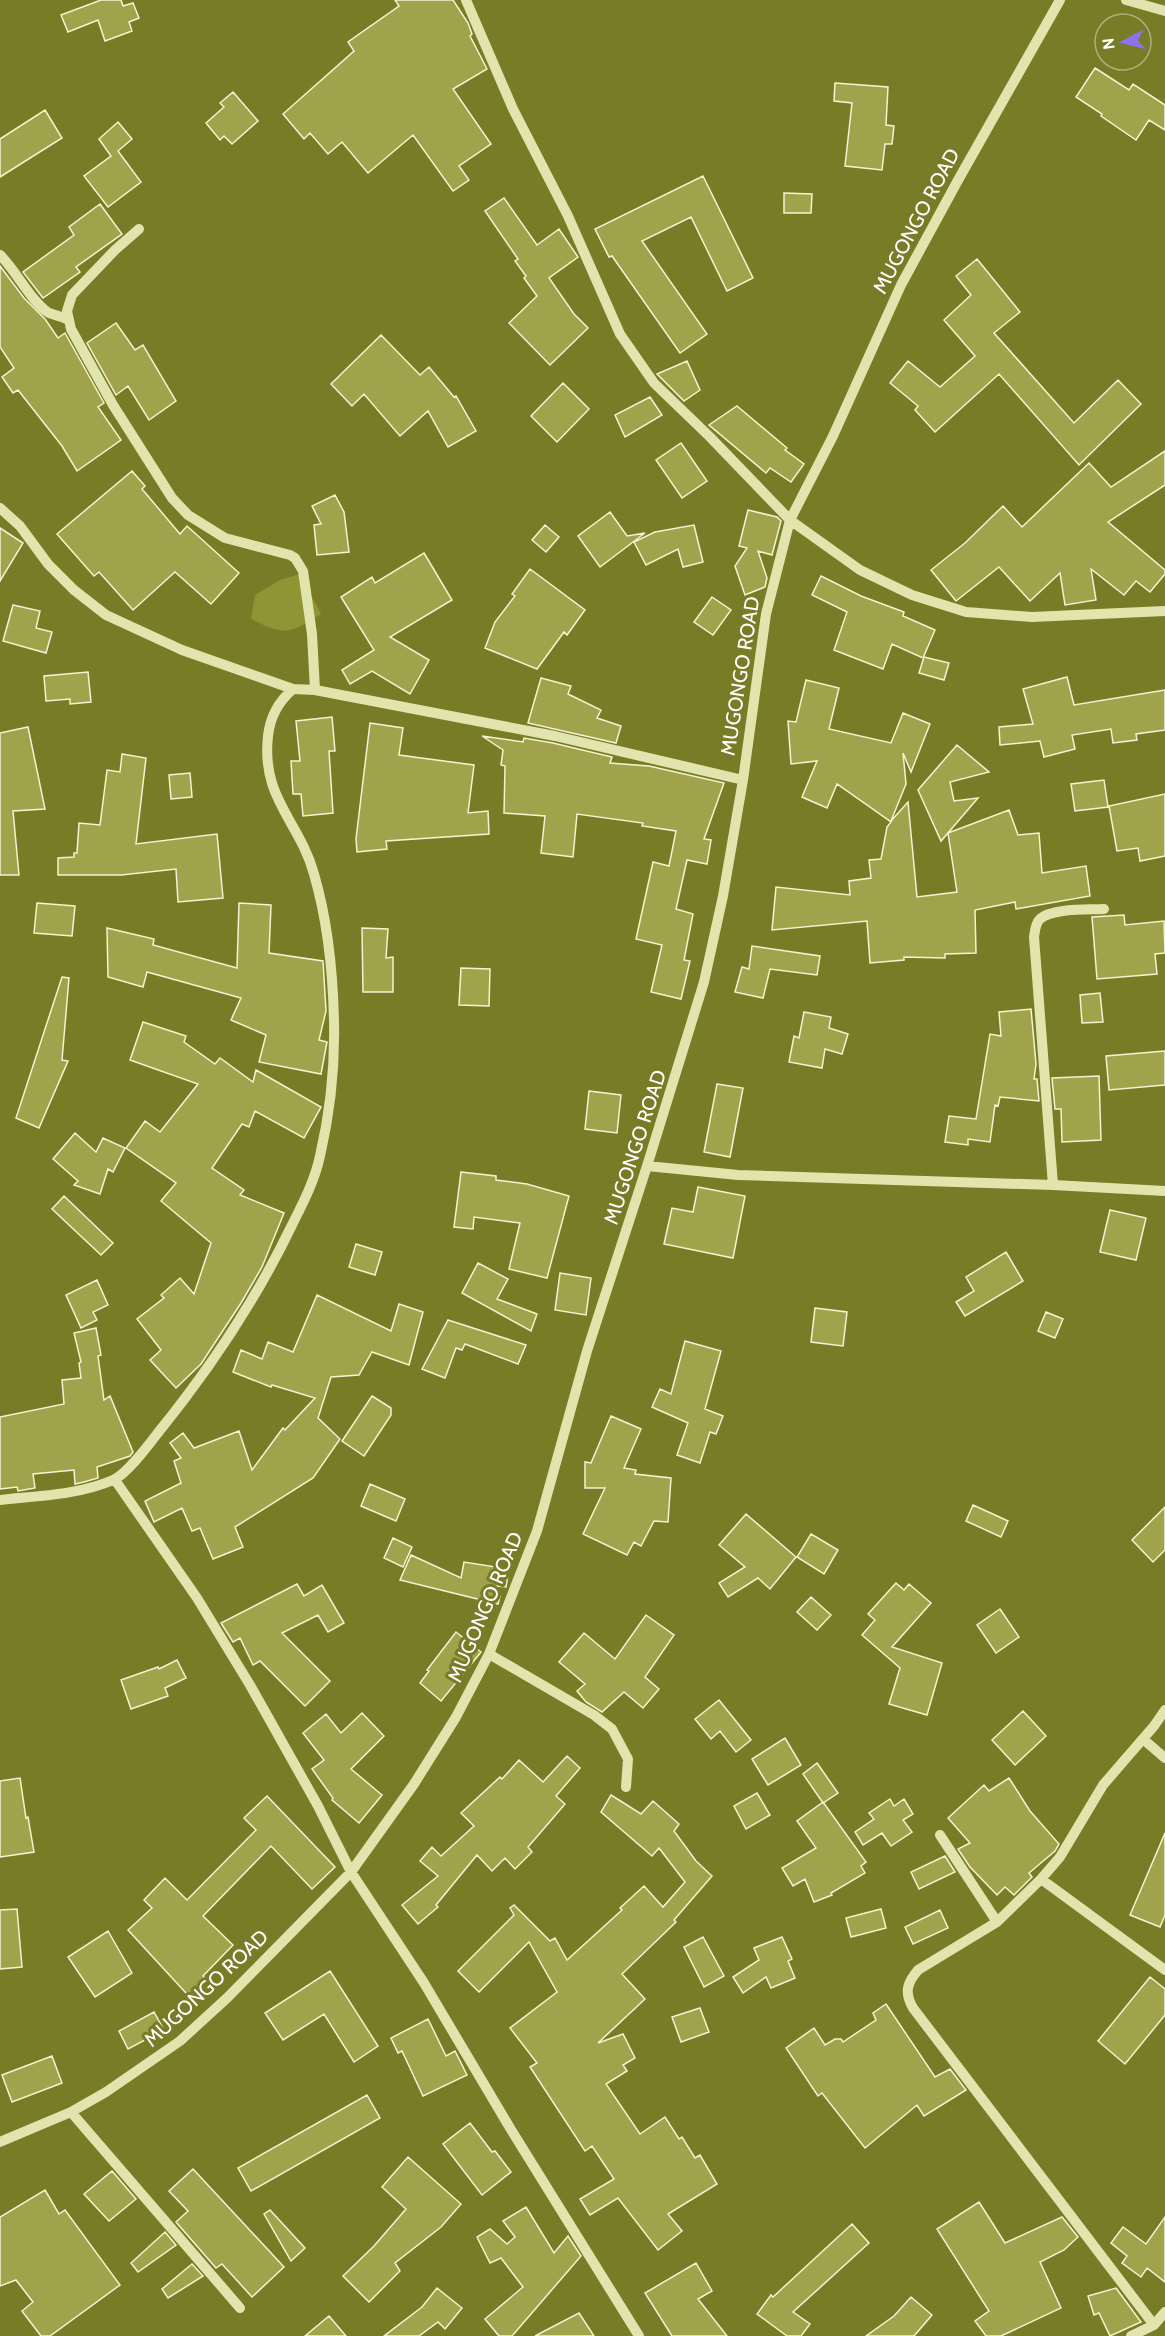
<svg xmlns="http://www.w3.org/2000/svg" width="1165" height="2336" font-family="Cabin,sans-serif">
	<rect width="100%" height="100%" fill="#787c27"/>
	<path fill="#909432" d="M300 574 321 614C290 634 284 636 251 619L255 595 280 580Z"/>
	<path fill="#a0a34c" stroke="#f2f4cf" stroke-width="1.5" d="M101 0H121L123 6 133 3 139 18 129 22 132 31 105 41 98 20 68 32 61 15Z
		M395 0H453L468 23 472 34 470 36 487 69 453 89 491 144 459 166 469 180 453 191 413 135 368 173 342 142 328 154 310 133 304 139 283 114 354 51 348 42 399 6Z
		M1095 68 1129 90 1133 84 1165 105V130L1149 120 1136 140 1101 116 1102 114 1076 97Z
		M835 83 888 87 886 125 894 126 892 144H885L882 170 845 166 852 103 834 101Z
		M233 92 258 121 232 144 224 136 220 140 206 123 224 107 220 103Z
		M45 110 62 138 0 177V139Z
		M118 122 132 139 118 151 141 182 108 207 84 176 111 156 99 139Z
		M703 176 753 278 727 291 691 217 642 241 707 334 680 353 612 256 609 257 595 229Z
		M784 193 812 194 811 213H784Z
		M504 198 537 245 559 229 578 257 549 278 574 314 588 328 550 365 509 323 537 296 524 278 526 276 515 261 518 259 485 211Z
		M100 204 122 234 76 267 80 272 43 298 23 272 74 235 69 227Z
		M977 259 1020 312 994 333 1074 423 1118 380 1141 404 1079 465 999 374 935 432 915 410 918 406 890 383 908 361 940 387 975 356 944 320 971 295 956 276Z
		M0 266 24 298 45 319 58 338 65 333 104 403 98 407 121 440 77 471 62 446 18 390 13 393 2 377 14 368 0 347Z
		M116 323 135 350 143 345 176 401 149 420 128 386 116 395 87 343Z
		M381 335 420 375 429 367 454 397 456 396 476 431 448 447 428 411 400 436 364 394 352 406 331 384Z
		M687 361 700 390 684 401 657 374Z
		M563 383 589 409 557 442 531 416Z
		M650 397 662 415 625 437 615 415Z
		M737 406 787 448 785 450 804 464 791 482 770 468 766 473 709 425Z
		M681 443 707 481 682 498 656 460Z
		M1165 451V485L1108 522 1165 570V574L1150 592 1136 581 1124 595 1091 569 1096 600 1065 605 1060 573 1030 601 999 567 956 601 931 570 965 543 1003 506 1022 527 1089 463 1111 487Z
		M132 471 145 486 142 489 180 534 187 526 239 573 211 604 175 572 133 610 99 572 94 576 57 534Z
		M335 495 344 512 349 552 317 555 314 525 321 524 312 506Z
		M748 510 777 517 781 521 772 555 758 551 767 578 765 587 745 595 735 566 747 548 739 546Z
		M610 512 627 536 645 533 600 567 578 536Z
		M545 525 559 537 546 552 532 540Z
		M694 525 703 562 683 567 678 549 646 565 634 542 655 532Z
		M0 528 23 543 0 581Z
		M424 553 452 600 390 637 429 660 410 694 372 671 350 684 342 670 374 650 341 597 372 577 375 583Z
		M530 569 585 610 567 635 564 632 537 669 485 648 495 622 515 596 512 594Z
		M821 576 861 596 904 612 903 616 935 630 923 658 892 644 883 669 834 650 847 612 812 595Z
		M712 597 731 610 713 635 694 622Z
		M13 605 40 611 36 628 52 632 46 653 3 641Z
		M924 657 949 663 944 680 919 673Z
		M88 672 91 702 70 704V699L46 701 44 676Z
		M1067 677 1074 705 1165 690V730L1136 734 1137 740 1113 743 1111 729 1072 735 1075 749 1044 757 1040 741 1000 745 999 727 1033 724 1023 689Z
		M541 678 571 686 568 694 601 710 597 718 621 726 616 743 528 723Z
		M806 680 839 688 829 729 891 743 903 713 930 724 911 772 903 753 906 784 891 821 908 802 917 897 957 892 948 833 1009 810 1018 835 1039 833 1042 873 1086 866 1090 896 1016 909 1015 902 975 910 976 953 945 954V958L904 957V960L870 963 867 921 772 930 776 887 850 895 849 881 871 878 869 860 881 859 887 827 891 822 837 784 827 808 802 797 817 761 791 764 788 721 796 722Z
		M332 717 335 751H329L333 813 303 816 301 794H293L291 761H300L296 721Z
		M370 723 403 728 399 755 474 765 468 813 488 811 489 834 386 841 387 849 357 852 356 839Z
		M28 727 45 809 13 811 19 875H0V733Z
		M482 736 523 742 524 738 553 743 612 757 610 763 649 766 724 783 704 839 711 840 707 864 687 860 676 909 693 914 684 960 690 961 681 999 651 992 662 945 636 939 653 862 669 866 676 831 642 826 643 823 577 814 573 857 541 853 545 816 504 813 505 766 501 765 503 750Z
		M957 745 989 772 950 782 954 801 978 798 941 841 918 790Z
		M122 754 146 758 136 844 217 834 223 898 178 902 176 869 121 875H58V858L74 857V853H77L79 823 100 825 107 770 120 772Z
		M190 773 192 797 171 799 169 775Z
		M1104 780 1108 807 1075 811 1071 784Z
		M1165 794V856L1140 861 1138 848 1117 851 1109 806Z
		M37 903 75 906 72 936 34 933Z
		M239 903 271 905 269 953 323 961 326 1011 319 1040 327 1042 321 1074 259 1062 266 1035 231 1020 241 998 147 972 143 987 108 977 107 928 154 939 153 945 237 968Z
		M1124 915 1125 925 1164 921 1165 953 1155 954 1157 974 1097 979 1092 917Z
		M362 928 388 929 386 958 393 957V992H363Z
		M752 946 820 956 817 975 770 969 763 998 735 992 742 967 749 969Z
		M461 968 490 969 489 1006 459 1005Z
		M62 977 69 978 62 1060 68 1061 39 1128 16 1118Z
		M1100 993 1103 1022 1082 1023 1080 995Z
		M1031 1009 1036 1064 1034 1079H1037L1039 1101 1000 1097 998 1106 995 1105 990 1142 968 1139V1145L945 1142 949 1116 976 1119 990 1034 1001 1036 999 1012Z
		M804 1012 831 1017 829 1028 848 1034 842 1054 825 1049 822 1068 789 1062 794 1036 799 1038Z
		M143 1022 186 1036 184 1042 215 1064 220 1058 253 1082 256 1070 321 1107 304 1138 255 1111 249 1127 242 1124 212 1168 244 1190 240 1195 284 1213 262 1267 241 1303 201 1364 176 1388 150 1360 161 1350 137 1319 164 1298 161 1295 180 1278 194 1294 211 1243 161 1201 176 1183 126 1148 145 1121 160 1132 198 1084 130 1060Z
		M1165 1051V1085L1109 1090 1106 1056Z
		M1099 1076 1101 1140 1062 1142 1061 1109H1055L1052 1078Z
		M717 1084 743 1088 730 1157 704 1152Z
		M589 1091 621 1095 617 1133 585 1129Z
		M75 1133 96 1152 103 1138 125 1148 113 1172 108 1169 100 1194 74 1185 78 1181 53 1159Z
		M461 1172 496 1176V1180L527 1184 569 1196 547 1278 509 1269 520 1223 474 1217 473 1229 454 1227Z
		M698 1187 745 1196 733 1258 664 1244 672 1208 693 1212Z
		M64 1196 113 1243 101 1255 52 1209Z
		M1110 1210 1146 1218 1136 1260 1100 1252Z
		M356 1244 382 1252 375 1275 349 1267Z
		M1006 1252 1023 1281 965 1316 956 1302 974 1291 966 1277Z
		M478 1263 508 1279 497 1299 537 1314 531 1331 462 1293Z
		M560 1273 591 1278 586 1315 555 1310Z
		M97 1280 108 1305 93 1312 97 1320 81 1328 66 1295Z
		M317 1295 391 1331 399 1304 423 1312 409 1365 372 1352 359 1375 331 1377 318 1418 340 1439 313 1478 235 1527 243 1547 213 1559 200 1528 192 1531 182 1508 154 1522 145 1501 181 1483 174 1461 181 1458 170 1443 183 1433 194 1448 239 1431 252 1470 283 1428 285 1430 315 1398 272 1385 271 1387 233 1372 241 1350 262 1359 268 1342 293 1352Z
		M815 1308 847 1312 843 1346 811 1342Z
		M1046 1312 1063 1319 1055 1338 1038 1331Z
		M448 1320 526 1345 518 1364 465 1344 462 1350 456 1348 445 1378 422 1369Z
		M96 1328 101 1355 98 1356 104 1400 110 1396 133 1452 130 1456 97 1467 98 1478 84 1482 75 1484 74 1470 33 1474 35 1488 18 1491 17 1487 0 1489V1417L64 1404 62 1380 81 1378 79 1363 81 1362 74 1333Z
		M685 1341 721 1351 705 1409 723 1416 716 1434 710 1432 700 1463 677 1455 688 1423 652 1407 660 1389 671 1394Z
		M372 1396 391 1408V1415L364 1456 342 1441Z
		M611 1416 641 1429 624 1468 636 1470 635 1474 671 1478 668 1522 654 1521 641 1546 634 1542 627 1555 583 1534 605 1488H585V1462L591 1463Z
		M370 1484 405 1499 396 1521 361 1506Z
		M973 1505 1008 1521 1001 1537 966 1521Z
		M1165 1507V1550L1153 1562 1132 1540Z
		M746 1514 796 1557 770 1589 758 1578 728 1597 719 1583 745 1567 719 1545Z
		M811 1534 838 1550 824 1574 797 1557Z
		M393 1538 412 1547 403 1567 384 1558Z
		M411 1555 461 1578 464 1562 509 1569 506 1587 497 1586 495 1593 500 1596 498 1604 400 1580Z
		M896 1583 904 1590 909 1584 931 1603 892 1647 942 1663 927 1715 889 1704 900 1668 862 1635 875 1620 868 1614Z
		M297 1584 304 1596 322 1585 344 1623 328 1632 318 1615 282 1633 330 1681 305 1706 260 1661 253 1665 240 1638 233 1642 221 1623Z
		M811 1597 831 1615 817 1630 797 1612Z
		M1000 1609 1019 1637 996 1653 977 1625Z
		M646 1615 674 1635 645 1677 659 1689 643 1708 624 1692 602 1712 586 1702 577 1691 585 1684 559 1662 584 1633 615 1659Z
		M456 1632 481 1652 441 1701 420 1683 429 1671 427 1670Z
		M177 1660 186 1678 165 1688 168 1696 131 1709 121 1680 158 1667 159 1669Z
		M719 1700 751 1740 736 1752 720 1731 711 1739 695 1719Z
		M1023 1711 1046 1736 1015 1765 992 1740Z
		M362 1713 384 1736 351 1769 382 1795 359 1823 332 1800 333 1798 312 1769 324 1760 303 1733 326 1714 341 1733Z
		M785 1738 801 1765 768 1785 752 1759Z
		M567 1756 580 1768 556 1796 565 1804 528 1847 532 1852 515 1869 505 1858 492 1871 477 1855 436 1905 438 1907 418 1924 402 1905 438 1876 420 1861 432 1847 441 1856 474 1826 461 1813 500 1777 502 1779 519 1760 543 1782Z
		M817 1763 838 1793 823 1803 803 1774Z
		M20 1778 26 1818 28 1817 34 1852 0 1857V1781Z
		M1009 1778 1030 1811 1059 1844 1055 1851 1029 1873 1032 1877 1014 1895 1005 1887 997 1895 970 1867 958 1849 970 1843 948 1818 984 1785 989 1791Z
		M757 1793 770 1815 746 1829 734 1806Z
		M611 1795 641 1814 653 1801 679 1824 674 1831 696 1861 712 1876 674 1920 676 1922 622 1974 645 1999 598 2043 623 2034 635 2058 623 2065 627 2071 606 2084 640 2134 665 2117 679 2139 682 2137 695 2158 700 2155 717 2184 668 2214 682 2231 658 2250 618 2198 590 2215 580 2199 614 2179 592 2146 585 2151 530 2067 537 2063 510 2028 557 1992 529 1942 479 1992 458 1971 514 1915 510 1908 514 1905 550 1941 555 1938 567 1960 622 1910 620 1908 644 1886 663 1907 685 1882 659 1848 652 1856 601 1812Z
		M267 1796 335 1867 312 1889 271 1846 203 1916 233 1945 203 1976 215 1989 197 2005 128 1930 152 1908 144 1900 165 1878 187 1900 256 1830 244 1818Z
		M890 1799 894 1806 904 1799 913 1814 903 1820 912 1832 891 1846 882 1833 863 1845 855 1832 874 1819 869 1813Z
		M823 1802 866 1862 861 1866 865 1873 831 1893 832 1895 814 1902 805 1879 793 1886 782 1868 816 1848 797 1821Z
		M1165 1833V1915L1160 1927 1130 1915Z
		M945 1856 955 1872 919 1889 911 1872Z
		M17 1909 22 1967 0 1969V1910Z
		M881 1909 886 1928 851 1937 846 1918Z
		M940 1910 948 1928 913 1944 905 1927Z
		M108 1931 132 1973 95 1997 68 1957Z
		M703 1937 724 1976 704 1987 684 1947Z
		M782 1937 792 1959 788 1961 795 1978 771 1988 766 1977 743 1993 733 1977 759 1960 754 1948Z
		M330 1971 378 2046 354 2062 324 2014 283 2040 265 2013Z
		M1150 1977 1165 1989V2015L1125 2064 1098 2041Z
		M886 2004 935 2077 950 2069 966 2090 924 2116 917 2105 865 2148 822 2093 818 2096 786 2048 814 2028 825 2045 835 2039H841L843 2042 876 2020 873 2013Z
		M700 2008 709 2032 681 2042 672 2017Z
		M154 2012 164 2030 128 2049 119 2031Z
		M428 2019 446 2056 455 2051 467 2075 423 2096 402 2051 398 2053 391 2038Z
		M52 2056 62 2083 12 2102 2 2075Z
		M367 2095 380 2118 251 2191 238 2168Z
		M470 2123 492 2152 495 2151 511 2172 482 2195 443 2144Z
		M408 2157 461 2204 441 2227 395 2263 400 2271 369 2302 343 2276 374 2246 406 2209 382 2187Z
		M193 2169 284 2267 252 2297 222 2264 216 2268 176 2222 188 2211 169 2191Z
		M112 2171 136 2199 109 2221 84 2194Z
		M45 2190 59 2214 65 2210 120 2285 50 2336H41L22 2311 33 2302 16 2280 0 2286V2217Z
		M979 2202 1005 2243 1062 2217 1078 2237 1064 2250 1040 2262 1061 2308 1001 2336H986L975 2321 989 2311 937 2229Z
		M526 2207 554 2253 568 2236 581 2256 512 2336H499L485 2319 523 2287 501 2258 490 2263 477 2237 490 2229 507 2244 515 2237 503 2221Z
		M270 2210 305 2248 291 2261 264 2214Z
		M1165 2217V2282L1147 2268 1141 2277 1122 2263 1127 2256 1111 2243 1123 2227 1146 2244Z
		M852 2224 869 2243 793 2312 810 2324 801 2336H787L757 2314 771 2295 773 2297Z
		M165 2232 176 2245 138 2272 131 2263Z
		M696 2263 712 2291 698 2299 727 2336H672L645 2293Z
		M192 2264 203 2276 168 2298 162 2289Z
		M437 2288 462 2308 445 2329 438 2322 419 2336H384L422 2307Z
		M1116 2288 1141 2322 1110 2336 1099 2313 1094 2315 1088 2296Z
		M911 2297 932 2315 914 2336H866L894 2316Z
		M579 2313 594 2336H535Z
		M329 2316 346 2336H305Z"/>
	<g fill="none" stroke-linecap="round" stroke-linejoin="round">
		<path stroke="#e2e4ad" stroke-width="10" d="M466 0 513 109 568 216 620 334 654 383 710 437 790 520 860 570 912 595 966 612 1032 617 1165 611
			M1126 0 1165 11
			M139 229 115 250 72 295 67 311 71 329 113 405 172 498 188 515 225 538 290 555 295 558 303 571 312 634 315 690
			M0 255C15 269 32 303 49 313 55 315 62 317 67 319
			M0 508 20 526 48 564 74 590 106 615 182 650 293 689 315 690 555 736 743 780
			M647 1166 738 1175 1053 1185 1165 1191
			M1053 1185 1034 937C1035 931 1035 924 1040 919 1052 908 1088 910 1104 909
			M115 1480 197 1598 250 1685 318 1806 351 1872 424 1983 510 2128 639 2336
			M0 1500C36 1496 79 1495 113 1480 127 1474 147 1447 157 1434 209 1370 256 1300 292 1225 303 1203 315 1180 320 1156 330 1113 335 1066 334 1022 333 973 328 922 314 874 299 820 261 799 268 736 270 717 279 701 293 689
			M489 1654 594 1715 612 1729 628 1759 626 1787
			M1143 1739 1165 1758
			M940 1835 997 1922
			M1041 1879 1165 1970
			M71 2112 240 2308
			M0 2142 71 2112 106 2092 180 2041 227 1998 351 1872 414 1784 456 1717 489 1654 537 1531 587 1351 647 1166 704 982 723 896 743 780 766 614 790 520 833 436 901 285 957 182 1060 0
			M1154 2325 913 2008C904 1992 907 1983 918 1970L997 1922 1041 1879 1060 1857 1103 1785 1154 1726 1165 1710
			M1131 2336 1154 2325 1165 2312"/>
	</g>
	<g text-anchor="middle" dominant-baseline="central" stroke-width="6" stroke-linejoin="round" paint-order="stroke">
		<g font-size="20" fill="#fff" stroke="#787c27">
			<text transform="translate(916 221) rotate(-62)">MUGONGO ROAD</text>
			<text transform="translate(740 676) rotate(-81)">MUGONGO ROAD</text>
			<text transform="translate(635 1147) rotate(-72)">MUGONGO ROAD</text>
			<text transform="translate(485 1607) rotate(-67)">MUGONGO ROAD</text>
			<text transform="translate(206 1988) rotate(-43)">MUGONGO ROAD</text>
		</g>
	</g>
	<g transform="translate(1123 42) rotate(263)"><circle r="28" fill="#787c27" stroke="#aeb07d" stroke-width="1.5"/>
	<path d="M0-4.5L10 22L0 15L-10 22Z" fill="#8b73ec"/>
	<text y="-9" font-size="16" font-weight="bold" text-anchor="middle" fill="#ffffff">N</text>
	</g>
</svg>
